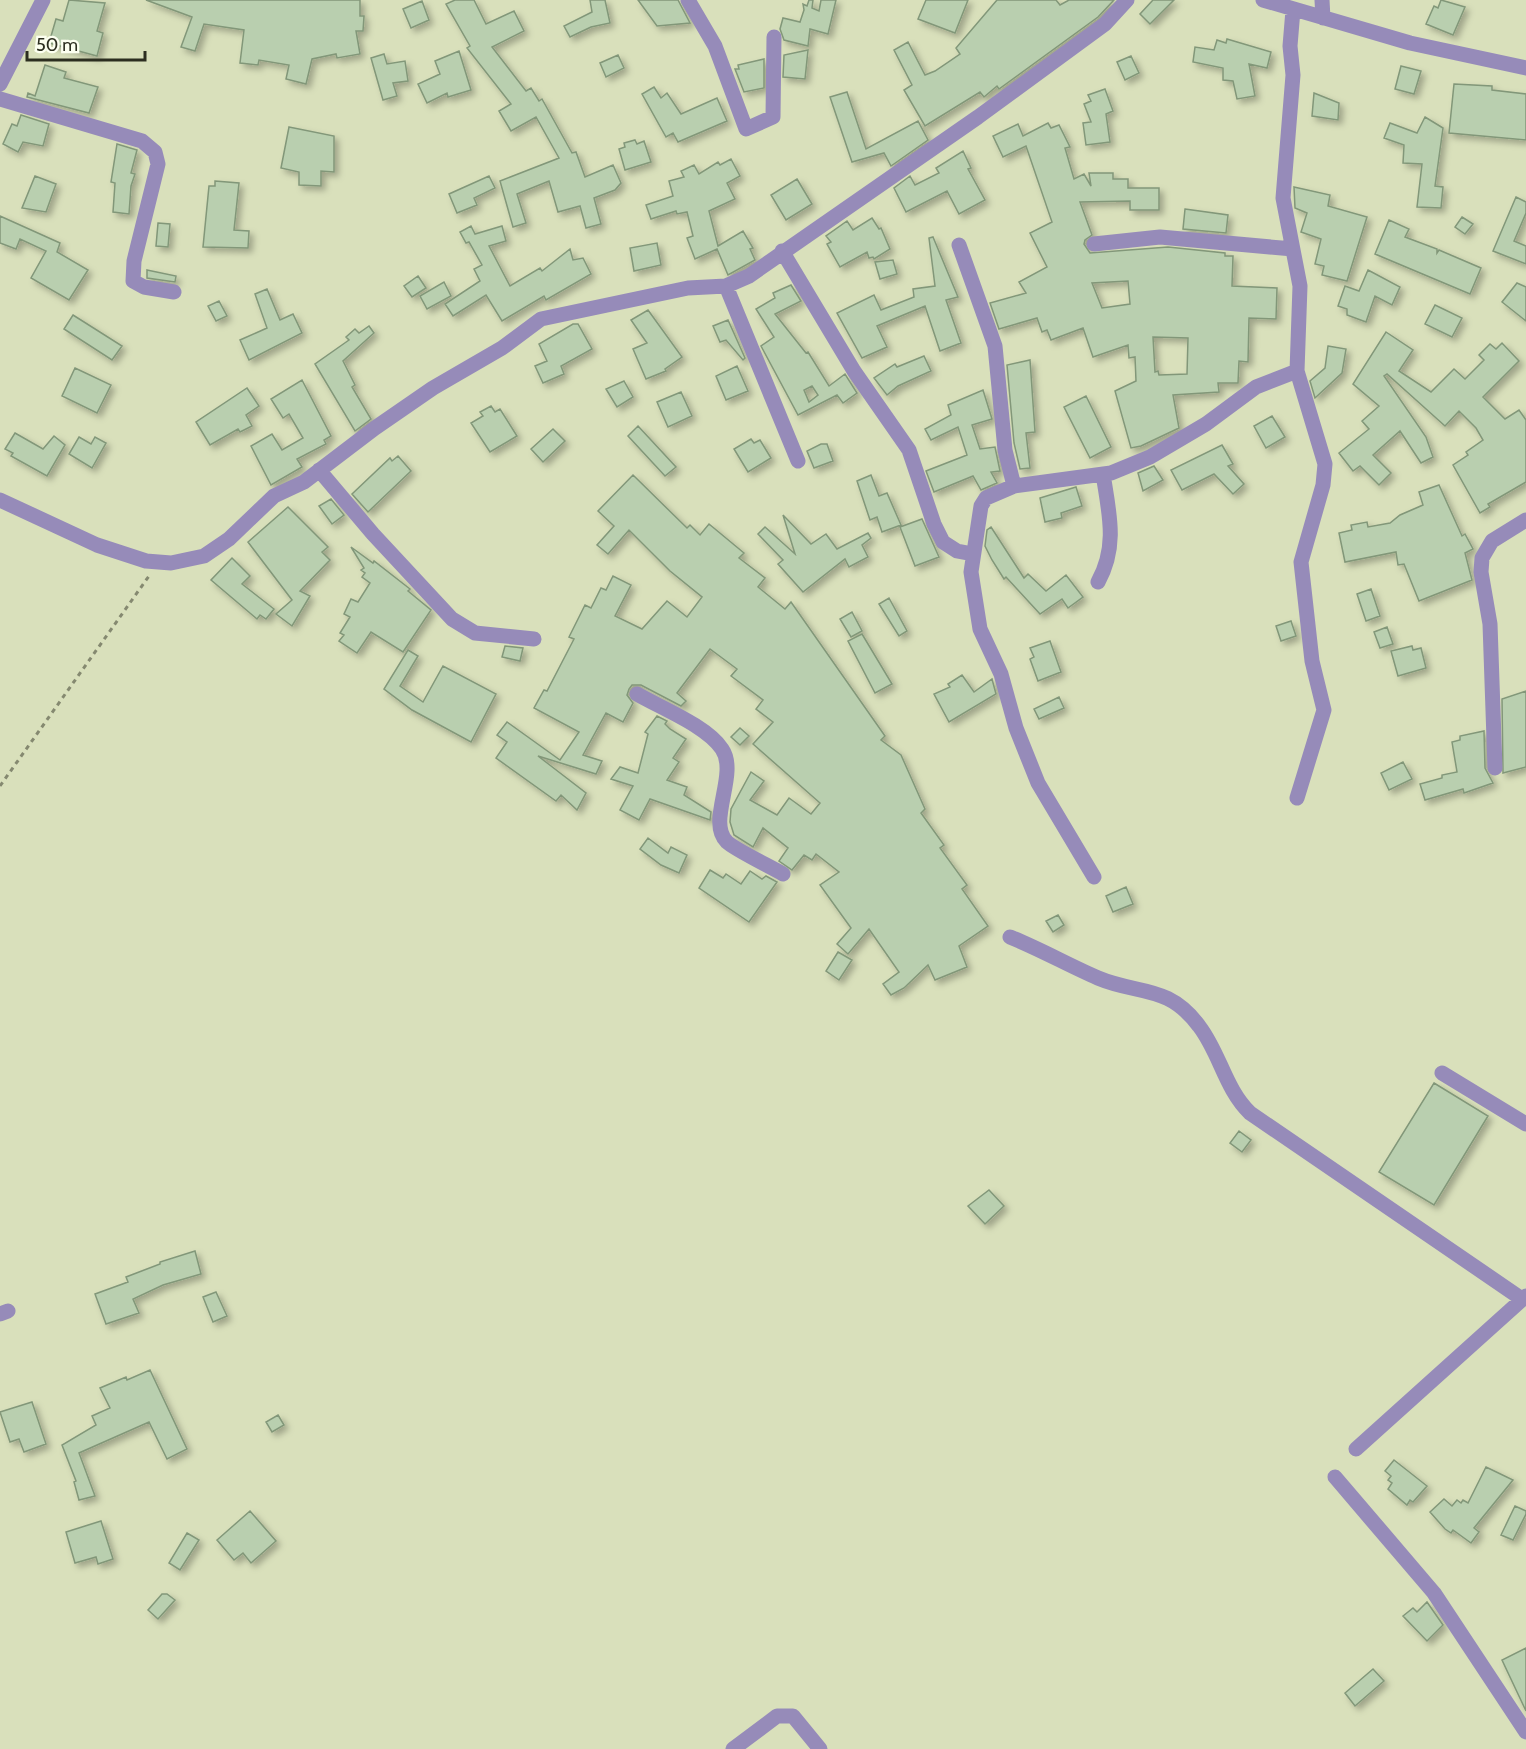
<svg xmlns="http://www.w3.org/2000/svg" width="1526" height="1749" font-family="Cabin,sans-serif">
	<defs>
		<filter id="shadow"><feDropShadow dx="4" dy="4" stdDeviation="3" flood-color="#0004"/></filter>
	</defs>
	<rect width="100%" height="100%" fill="#d9e0bb"/>
	<path fill="#b9cfaf" stroke="#829779" stroke-width="1.5" fill-rule="evenodd" filter="url(#shadow)" d="M69 0 105 3 97 31 103 33 97 56 49 43 56 19 63 21Z
		M146 0H360V16H364L363 31H356L360 54 337 58 336 54 312 59 306 84 286 79 289 65 259 60 258 65 240 63 244 30 204 24 195 51 181 47 192 17Z
		M455 0H474L486 24 514 11 524 31 492 47 526 91 531 88 539 101 542 99 572 153 576 152 585 177 613 165 621 183 615 190 594 198 601 224 586 228 580 206 558 212 549 181 517 194 526 223 513 227 500 181 559 158 536 117 511 131 499 111 511 104 467 48 470 46 446 4Z
		M590 0H605L610 23 591 27 570 37 564 26 592 12Z
		M638 0H678L690 23 657 26Z
		M809 0H813L812 8 819 11 821 0H836L828 34 810 29 808 46 784 40 780 29 783 18 800 22 804 10 803 4 807 6Z
		M926 0H968L955 33 918 19Z
		M997 0H1056L1060 5 1069 0H1114L1098 17 999 89 997 86 984 97 980 92 925 126 904 90 912 85 894 50 908 42 925 75 935 71 960 54 956 48Z
		M1153 0H1174L1150 24 1140 14Z
		M1441 0 1465 7 1453 35 1426 24 1434 6 1438 8Z
		M422 1 429 20 411 28 403 9Z
		M1227 39 1271 52 1267 68 1249 64 1255 96 1237 99 1233 81 1223 80V68L1193 62 1195 47 1214 50 1217 40 1226 43Z
		M808 50 805 79 783 77 784 55Z
		M459 51 471 90 448 97 447 93 427 103 418 84 440 74 435 61Z
		M384 54 387 64 405 61 408 81 393 83 397 96 383 100 371 58Z
		M618 55 624 68 606 77 600 63Z
		M1131 56 1139 73 1125 80 1117 62Z
		M764 59V88L744 92 735 69H739L738 65Z
		M45 65 66 72 64 78 98 87 89 113 27 97 28 93 35 96Z
		M1401 66 1421 71 1414 94 1395 89Z
		M1454 84 1492 86V90L1526 94V140L1449 133Z
		M654 87 661 98 667 93 681 114 717 98 727 121 678 142 673 133 666 137 642 94Z
		M1105 89 1113 111 1106 114 1110 142 1086 145 1083 123 1091 122 1084 104 1091 101 1088 95Z
		M847 92 866 149 918 121 928 140 891 166 884 153 852 162 830 97Z
		M1314 93 1339 103 1338 120 1312 116Z
		M21 115 49 124 43 146 23 142 18 152 3 144 12 124 17 126Z
		M1425 117 1443 128 1435 186 1443 187 1441 208 1417 207 1422 164 1403 163 1404 145 1384 138 1390 123 1417 133Z
		M1048 123 1051 128 1059 125 1070 147 1065 148 1074 179 1084 174 1091 186 1089 173H1113V179H1128V188H1159V210H1130V201L1080 202 1092 235 1085 240 1084 244 1090 253 1168 247 1225 253V256H1233L1232 286 1277 288 1276 319 1249 318 1248 362 1239 361 1238 383H1218L1219 392 1173 395 1179 428 1141 446 1131 448 1115 391 1136 381 1135 357 1129 358 1128 345 1093 357 1083 328 1051 340 1047 330 1042 332 1037 318 999 329 990 303 1026 293 1019 282 1047 267 1030 233 1052 222 1026 146 1003 157 993 136 1018 124 1023 136ZM1128 281 1130 304 1102 308 1092 283ZM1153 337 1188 338 1187 374 1159 375 1158 371 1155 372Z
		M289 127 334 136V172L321 171V186L299 185V172L281 168Z
		M635 140 637 144 644 141 651 162 625 170 619 149 625 147 624 143Z
		M117 144 137 150 131 173 135 174 131 186 129 214 113 212 115 183 111 182Z
		M963 151 971 168 968 169 985 200 959 214 947 191 906 212 894 188 910 176 915 185 939 173 936 168Z
		M731 159 740 176 727 183 735 199 709 211 718 246 743 231 753 248 750 249 755 260 728 275 717 249 695 259 687 238 693 236 687 212 677 214 676 211 651 219 646 205 673 196 669 181 684 177 681 171 694 165 699 174 718 162 720 165Z
		M35 176 56 184 46 212 22 208Z
		M489 176 495 188 474 198 477 205 457 213 449 194Z
		M797 179 812 204 786 220 771 195Z
		M215 181 239 183 234 230 249 231 248 248 203 247 209 186H215Z
		M1294 187 1330 195 1328 206 1367 217 1347 281 1322 275 1324 266 1315 264 1321 239 1301 232 1307 213 1295 208Z
		M1516 197 1526 202V213L1514 241 1526 246V264L1493 251Z
		M1185 209 1228 215 1226 233 1183 229Z
		M0 216 60 243 57 252 88 270 69 300 31 278 46 251 20 239 16 249 0 243Z
		M1462 217 1473 224 1465 234 1455 227Z
		M872 218 879 229 881 228 890 249 874 259 873 257 869 258 867 252 840 267 827 244 831 242 826 236 847 221 853 230Z
		M1389 220 1409 229 1405 237 1437 249V253L1439 250 1481 268 1470 294 1375 254Z
		M158 223 170 224 168 247 156 246Z
		M471 226 475 234 502 226 506 241 489 246 510 286 540 268 542 271 570 249 573 260 583 258 591 274 546 300 544 296 502 321 486 295 453 316 445 304 480 281 474 269 482 265 469 242 466 243 460 232Z
		M933 237 958 297 946 300 961 343 940 351 925 306 877 326 887 347 862 358 837 313 874 295 881 310 914 297 913 289 935 286 929 238Z
		M657 243 661 265 634 271 630 248Z
		M893 260 897 274 880 279 875 262Z
		M147 270 176 276 175 282 147 278Z
		M1368 270 1400 287 1392 305 1375 296 1366 322 1347 315V309L1338 306 1345 286 1359 291Z
		M418 276 426 288 412 297 404 286Z
		M444 282 451 296 427 309 420 296Z
		M1517 283 1526 287V321L1502 302Z
		M791 285 801 301 775 314 806 353 808 352 829 386 845 374 857 393 843 403 837 395 798 415 761 346 774 337 756 309 775 298 773 293ZM812 386 818 395 809 402 804 390Z
		M267 289 280 320 293 314 302 333 249 360 240 340 267 328 255 294Z
		M219 301 227 316 216 321 208 306Z
		M1435 305 1462 318 1452 337 1425 324Z
		M648 310 682 357 665 369 666 371 646 379 633 349 647 343 631 320Z
		M73 315 122 346 112 360 64 329Z
		M728 320 745 358 743 360 726 340 720 342 713 326Z
		M573 324H578L592 349 561 366 564 374 543 383 535 366 547 361 539 344Z
		M369 326 374 333 343 361 355 385 352 387 371 419 355 431 315 364 349 340 346 337 355 329 359 333Z
		M1386 332 1413 350 1399 371 1431 392 1454 369 1465 379 1484 360 1479 355 1490 344 1496 349 1502 343 1519 361 1483 397 1505 419 1519 410 1526 420V482L1488 504 1490 507 1480 513 1453 465 1468 455 1466 452 1483 440 1476 428 1459 411 1445 426 1387 374 1384 376 1426 437 1433 457 1421 463 1400 431 1373 455 1391 473 1379 485 1360 466 1353 471 1339 453 1369 429 1362 421 1379 406 1353 384Z
		M1328 346 1346 349 1342 373 1315 398 1310 381 1325 368Z
		M924 356 931 371 898 386 887 395 874 378 895 364 897 367Z
		M1030 360 1035 432 1026 433 1030 468 1020 469 1014 443 1007 365Z
		M737 366 748 391 726 400 716 376Z
		M75 368 111 385 97 413 62 396Z
		M302 380 331 436 324 440 326 444 297 459 302 467 271 485 251 446 272 434 282 450 303 438 289 414 283 418 271 399Z
		M624 381 633 397 617 407 606 389Z
		M247 388 259 406 246 415 252 426 240 432 238 429 210 445 196 422Z
		M983 390 992 419 972 425 980 449 995 447 1000 471 991 472 997 483 981 490 973 476 934 492 926 471 967 455 958 427 931 440 925 429 951 415 948 405Z
		M681 392 692 416 668 427 657 402Z
		M1086 396 1111 447 1090 458 1064 407Z
		M491 406 495 412 500 409 517 436 490 452 471 423 483 416 480 412Z
		M1272 416 1285 437 1266 448 1254 426Z
		M638 426 676 467 665 476 628 436Z
		M553 429 565 441 543 462 531 449Z
		M15 433 43 449 54 436 65 445 47 476 11 456 13 453 5 449Z
		M79 437 91 444 95 437 106 443 92 468 69 454Z
		M751 439 754 443 760 440 771 458 748 472 734 449Z
		M821 444H827L833 461 814 468 807 451Z
		M1222 445 1233 464 1228 466 1244 484 1233 494 1214 474 1182 490 1171 470Z
		M398 456 411 471 368 512 352 494 390 458 392 461Z
		M1154 466 1163 480 1143 491 1138 473Z
		M633 475 687 528 690 525 700 535 709 524 744 553 739 558 765 578 758 587 785 609 791 602 885 736 881 740 901 755 925 809 921 813 944 845 940 848 967 885 962 889 988 926 959 946 967 967 935 980 928 965 904 988 891 995 883 984 899 972 869 929 848 954 837 944 851 928 820 885 839 872 816 854 812 860 804 855 792 870 779 861 788 848 763 828 753 847 734 835 730 822 731 809 751 772 764 781 750 800 777 815 789 798 811 814 820 803 753 744 773 722 756 709 763 700 731 676 737 669 710 649 677 693 686 701 681 706 641 685H632L629 689 627 695 633 703 623 722 606 713 583 755 602 761 596 774 538 756 586 793 577 810 561 795 556 801 496 758 507 742 497 735 507 722 560 760 579 732 534 708 544 690 547 691 574 639 569 637 585 605 591 608 601 588 606 590 613 576 631 585 615 616 642 629 667 601 687 617 702 597 670 571 629 530 608 554 597 545 614 526 598 511Z
		M871 475 879 496 887 493 901 525 882 532 877 517 870 520 857 481Z
		M1439 485 1462 536 1465 534 1473 549 1465 553 1472 580 1419 601 1404 564 1398 565 1396 552 1345 562 1339 533 1352 530 1351 525 1367 522 1368 527 1390 523 1400 515 1423 505 1419 492Z
		M1076 487 1082 506 1061 513 1062 518 1045 522 1040 498Z
		M331 499 344 515 332 524 319 506Z
		M288 507 328 547 322 552 330 560 300 591 310 596 292 626 276 614 292 600 248 542Z
		M783 515 811 544 826 534 837 549 868 533 871 538 862 545 868 557 849 567 845 559 803 592 778 564 783 560 758 534 765 527 795 554Z
		M922 519 939 557 915 566 900 527Z
		M991 527 1024 578 1028 574 1046 591 1066 575 1083 597 1068 608 1062 599 1040 614 1006 577 1004 579 992 560 985 546 987 530Z
		M351 547 373 563 374 561 410 589 408 591 431 610 403 652 371 632 357 653 339 641 344 635 340 633 350 617 344 614 351 599 358 602 370 583 362 577 365 573 361 570 364 568Z
		M232 558 250 576 242 584 274 609 266 619 260 615 257 619 211 580Z
		M1371 589 1380 616 1366 621 1357 594Z
		M889 598 907 631 899 636 879 604Z
		M852 612 862 631 851 637 840 619Z
		M1291 621 1296 636 1281 641 1276 626Z
		M1387 627 1393 644 1380 648 1374 632Z
		M862 634 892 684 875 693 848 641Z
		M1050 641 1061 672 1038 681 1030 659 1034 657 1030 648Z
		M505 646 523 648 520 661 502 657Z
		M1412 646 1413 650 1421 648 1426 668 1398 676 1391 651Z
		M408 650 418 656 400 686 423 702 443 666 496 694 471 742 412 710 384 689Z
		M962 675 974 692 992 679 996 694 949 722 934 694 950 687 948 684Z
		M1526 691V767L1503 773 1502 699Z
		M1059 697 1064 708 1039 719 1034 709Z
		M657 716 667 721 665 724 670 729 686 739 673 758 679 762 667 780 687 787 684 795 711 812 710 820 650 799 639 820 620 810 633 786 611 779 620 767 638 773 648 734 645 732Z
		M740 728 749 736 740 745 731 737Z
		M1484 731 1485 768 1493 783 1464 793 1463 789 1425 800 1420 784 1442 778V775L1457 772 1452 742 1460 740V736Z
		M1403 762 1412 779 1389 790 1381 773Z
		M648 838 668 853 671 847 687 855 679 873 661 865 640 849Z
		M710 870 723 878 726 874 741 884 750 871 762 879 766 876 777 882 749 922 699 888Z
		M1126 887 1133 904 1113 912 1106 896Z
		M1058 915 1064 925 1053 932 1046 921Z
		M838 952 852 960 839 980 826 971Z
		M1434 1083 1488 1116 1434 1205 1379 1172Z
		M1239 1131 1251 1140 1242 1152 1230 1143Z
		M989 1190 1004 1206 985 1224 968 1206Z
		M195 1251 201 1274 163 1285 133 1299 139 1313 106 1324 95 1294 128 1282 126 1277 160 1264V1262Z
		M216 1292 227 1316 213 1322 203 1297Z
		M150 1370 187 1449 167 1459 149 1422 79 1453 95 1496 79 1500 74 1482 76 1481 62 1445 96 1425 92 1416 110 1408 100 1388 126 1377 127 1380Z
		M32 1402 46 1444 24 1452 19 1439 10 1442 0 1412Z
		M278 1415 284 1425 272 1432 266 1422Z
		M1394 1460 1427 1486 1413 1502 1410 1500 1407 1505 1388 1489 1392 1483 1388 1480 1391 1476 1385 1471Z
		M1486 1467 1513 1480 1474 1528 1479 1532 1471 1543 1453 1530 1451 1533 1445 1529 1430 1512 1444 1499 1452 1506 1457 1500 1461 1503 1463 1500 1468 1503Z
		M1515 1506 1526 1511V1514L1513 1540 1501 1535Z
		M250 1511 276 1541 251 1563 243 1553 234 1560 217 1540Z
		M101 1521 113 1559 98 1564 96 1557 75 1563 66 1532Z
		M187 1533 199 1540 180 1570 169 1563Z
		M162 1594H167L175 1600 158 1619 148 1610Z
		M1427 1602 1443 1625 1427 1641 1403 1616 1413 1608 1417 1612Z
		M1526 1648V1711L1502 1660Z
		M1373 1669 1384 1681 1355 1706 1345 1693Z"/>
	<g fill="none" stroke-linecap="round" stroke-linejoin="round">
		<path stroke="#858970" stroke-width="3" stroke-dasharray="4.5 4.5" stroke-linecap="butt" d="M0 786 149 576"/>
		<path stroke="#968bb9" stroke-width="15" d="M688 0 715 46 746 129 773 117 774 37
			M1263 0 1410 43 1526 68
			M1322 0 1323 18
			M1293 10 1290 46 1293 75 1283 198 1300 286 1297 371 1325 464 1323 485 1301 562 1312 661 1324 710 1297 798
			M0 84 43 0
			M0 99 142 141 155 152 158 164 134 261 133 281 144 287 174 292
			M1094 244 1160 237 1293 249
			M959 245 995 346 1005 450 1014 486
			M782 251 854 371 909 450 934 524 943 542 957 551 973 554
			M726 286 798 461
			M319 470 373 534 452 619 475 633 534 639
			M0 500 97 545 146 561 171 563 204 556 229 539 274 496 304 482 375 428 433 388 502 348 541 319 688 288 726 286 749 276 978 117 1105 24 1127 0
			M1098 582C1118 546 1109 513 1103 474
			M637 694C661 708 707 726 722 749 739 774 706 822 727 842 734 849 771 867 783 874
			M1495 768 1490 624 1481 572 1482 558 1492 541 1526 520
			M1094 877 1038 783 1016 728 1001 674 980 629 971 572 981 506 986 498 1014 486 1111 473 1150 457 1206 424 1256 387 1297 371
			M1010 937C1040 949 1068 965 1098 978 1138 995 1168 984 1199 1026 1220 1053 1225 1089 1250 1113L1522 1299
			M1442 1073 1526 1124
			M0 1314 8 1311
			M1356 1449 1526 1296
			M1335 1477 1434 1593 1526 1732
			M733 1749 777 1716H793L820 1749"/>
	</g>
	<path d="M27 51v9h118v-9" fill="none" stroke="#2c2e20" stroke-width="3"/>
	<text x="36" y="51" font-size="18" fill="#2c2e20" stroke="#fcfff0" stroke-width="4.5" paint-order="stroke">50 m</text>
</svg>
